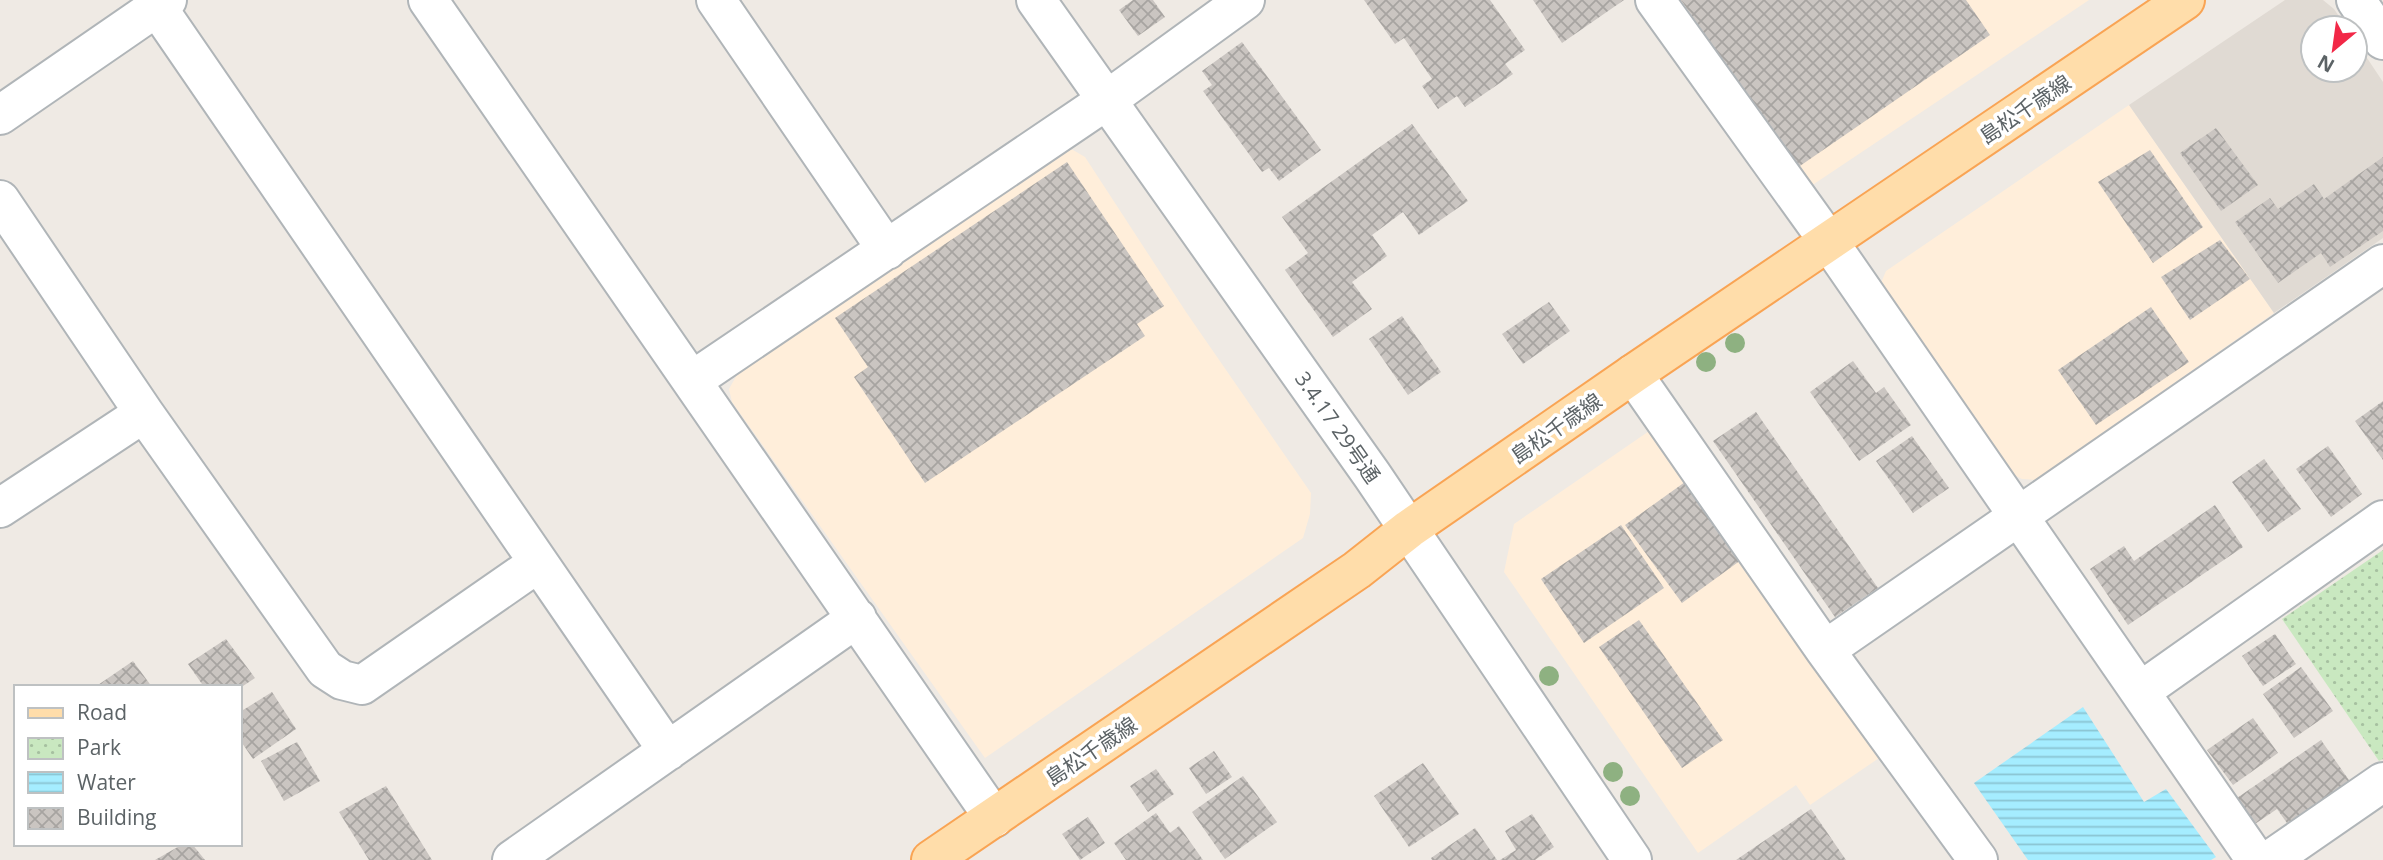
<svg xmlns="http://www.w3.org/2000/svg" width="2383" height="860" font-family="'Open Sans','Noto Sans JP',sans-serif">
	<defs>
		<pattern id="park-dots" width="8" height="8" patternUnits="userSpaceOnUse" patternTransform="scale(1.75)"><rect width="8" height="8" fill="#c9e8c0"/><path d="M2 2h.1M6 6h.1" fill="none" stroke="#a6c0a0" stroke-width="1.8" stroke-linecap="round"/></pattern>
		<pattern id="water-rules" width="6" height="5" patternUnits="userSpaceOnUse" patternTransform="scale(1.75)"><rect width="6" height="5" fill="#a5edff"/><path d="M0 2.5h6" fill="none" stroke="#8ac4d2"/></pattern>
		<pattern id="building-cross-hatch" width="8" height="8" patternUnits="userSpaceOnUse" patternTransform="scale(1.75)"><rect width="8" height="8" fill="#cac5c1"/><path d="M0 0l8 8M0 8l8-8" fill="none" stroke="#a7a4a1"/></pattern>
	</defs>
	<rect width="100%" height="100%" fill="#efeae4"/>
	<path fill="#ffeeda" d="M1677 0H2089L1808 188Z
		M2129 105 2274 313 2036 480 2022 479 2012 474 1880 285 1886 271Z
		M1060 150H1073L1085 157 1186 312 1311 493 1310 514 1303 538 985 758 732 402 729 389 738 373Z
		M1655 427 1885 754 1810 805 1796 785 1698 853 1504 572 1514 524Z"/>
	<path fill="#e0dad3" d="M2285 0H2323L2334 9 2347 28H2313V70H2355V40L2383 82V238L2274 313 2129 105Z"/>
	<path fill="url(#park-dots)" d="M2383 550V759L2379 761 2282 619Z"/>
	<path fill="url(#water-rules)" d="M2083 707 2144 802 2166 789 2216 857 2211 860H2028L1974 783Z"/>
	<path fill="url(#building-cross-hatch)" d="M1133 0H1153L1165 17 1138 36 1119 10Z
		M1364 0H1490L1525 50 1505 64 1513 74 1465 107 1457 96 1438 109 1422 86 1432 79 1404 38 1395 44Z
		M1533 0H1624L1562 43Z
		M1681 0H1966L1990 35 1797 168Z
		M1242 42 1321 150 1279 181 1269 168 1262 172 1203 91 1212 85 1202 71Z
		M1412 124 1468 201 1419 235 1403 212 1372 235 1387 256 1352 282 1372 309 1333 337 1285 270 1308 253 1282 217Z
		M2216 128 2258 185 2221 211 2180 153Z
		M2150 150 2203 227 2153 263 2098 182Z
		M2383 157V231L2330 267 2321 253 2278 283 2235 222 2270 198 2278 209 2314 184 2324 199Z
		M1067 162 1164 306 1137 324 1145 336 925 483 854 377 868 367 835 318Z
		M2220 240 2250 279 2190 320 2161 277Z
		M1549 302 1570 331 1523 364 1502 334Z
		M2151 307 2189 362 2096 425 2058 370Z
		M1402 316 1441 372 1408 395 1369 339Z
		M1853 361 1876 393 1884 387 1911 425 1859 461 1810 392Z
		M2383 401V460L2355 421Z
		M1756 412 1878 588 1835 617 1713 441Z
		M1912 436 1949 488 1913 513 1876 461Z
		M2328 446 2362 494 2331 517 2296 469Z
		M2264 459 2301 509 2268 532 2232 482Z
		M1685 482 1741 560 1682 603 1625 525Z
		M2215 505 2243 547 2128 625 2090 569 2124 546 2134 561Z
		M1621 525 1664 588 1584 643 1541 579Z
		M1639 620 1723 740 1682 768 1599 647Z
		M2275 634 2296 664 2263 686 2242 656Z
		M226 639 255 678 240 688 204 687 188 664Z
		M133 661 152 687H95Z
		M2301 667 2333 711 2294 738 2263 694Z
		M272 692 296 729 253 759 240 740V712Z
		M2253 718 2278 753 2233 785 2207 750Z
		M2321 740 2351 783 2289 826 2277 809 2255 824 2237 798Z
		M297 742 320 781 284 801 261 761Z
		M1214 751 1232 777 1206 794 1189 768Z
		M1423 763 1459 814 1409 847 1374 796Z
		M1156 769 1174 794 1148 812 1130 786Z
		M1243 776 1277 822 1225 859 1192 812Z
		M386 786 432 860H369L339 812Z
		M1811 809 1846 860H1736Z
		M1156 813 1170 833 1179 826 1203 860H1126L1114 843Z
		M1532 814 1554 847 1535 860H1500L1516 850 1505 831Z
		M1088 817 1105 843 1080 860 1062 834Z
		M1475 828 1497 860H1432L1431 858Z
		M183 844H192L205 860H155Z"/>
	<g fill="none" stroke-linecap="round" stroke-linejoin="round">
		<g stroke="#b0b5b8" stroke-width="42">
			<path id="minor" d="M428 0 994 818
				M716 0 887 250
				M1036 0 1372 475 1632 860
				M1655 0 1829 242 2256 860
				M2356 0 2383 40
				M157 7 668 751
				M0 115 167 0
				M0 200 144 413 325 669 342 680 362 685 538 563
				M1633 374 1825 650 1978 860
				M693 380 1107 100 1245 0
				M0 508 144 413
				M1825 650 2383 264
				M2141 691 2383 520
				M512 860 857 618
				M2270 860 2383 782"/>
		</g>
		<g stroke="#f9a454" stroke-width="42">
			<path id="major" d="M931 860 1357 570 1409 529 1633 374 2185 0"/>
		</g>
		<use href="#minor" stroke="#fff" stroke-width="38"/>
		<use href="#major" stroke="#fda" stroke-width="38"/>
	</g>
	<g fill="#8eb181">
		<circle cx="1735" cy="343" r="10"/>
		<circle cx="1706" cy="362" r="10"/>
		<circle cx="1549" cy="676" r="10"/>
		<circle cx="1613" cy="772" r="10"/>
		<circle cx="1630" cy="796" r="10"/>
	</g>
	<g text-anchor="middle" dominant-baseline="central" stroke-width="7" stroke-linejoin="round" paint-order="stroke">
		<g font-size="21" fill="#5c6366" stroke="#fff">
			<text transform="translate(2025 109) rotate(-34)">島松千歳線</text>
			<text transform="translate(1338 427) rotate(55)">3.4.17 29号通</text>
			<text transform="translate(1556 428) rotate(-35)">島松千歳線</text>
			<text transform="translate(1091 751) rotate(-34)">島松千歳線</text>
		</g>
	</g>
	<rect x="14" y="685" width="228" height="161" fill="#ffffff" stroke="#bec1c2" stroke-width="2"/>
	<rect x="28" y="708" width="35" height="10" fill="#ffddaa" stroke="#bec1c2" stroke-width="2"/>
	<text x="77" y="720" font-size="21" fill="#5c6366">Road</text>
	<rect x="28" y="738" width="35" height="21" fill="url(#park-dots)" stroke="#bec1c2" stroke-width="2"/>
	<text x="77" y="755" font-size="21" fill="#5c6366">Park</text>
	<rect x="28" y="772" width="35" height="21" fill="url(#water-rules)" stroke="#bec1c2" stroke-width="2"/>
	<text x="77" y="790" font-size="21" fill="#5c6366">Water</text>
	<rect x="28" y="808" width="35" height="21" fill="url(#building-cross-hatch)" stroke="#bec1c2" stroke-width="2"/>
	<text x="77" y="825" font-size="21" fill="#5c6366">Building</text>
	<g transform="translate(2334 49) rotate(209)"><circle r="33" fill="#ffffff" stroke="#bec1c2" stroke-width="2"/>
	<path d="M0-5L12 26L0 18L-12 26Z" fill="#f22847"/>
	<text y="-10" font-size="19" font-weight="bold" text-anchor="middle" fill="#5c6366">N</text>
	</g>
</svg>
